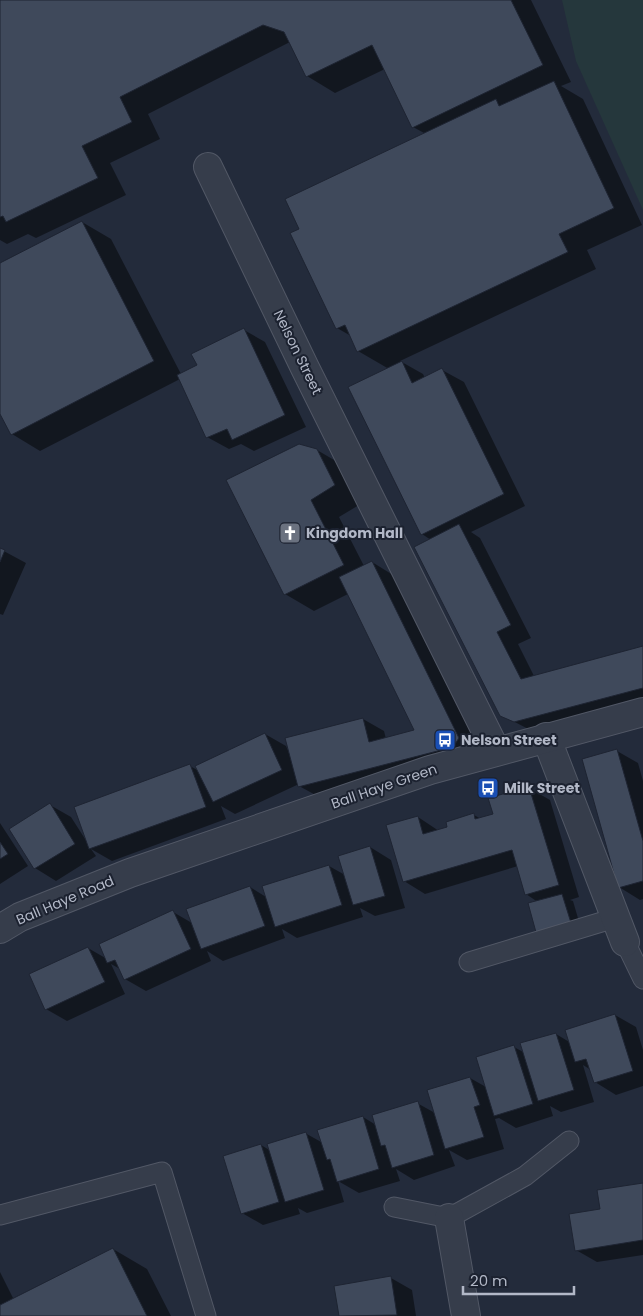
<svg xmlns="http://www.w3.org/2000/svg" width="643" height="1316" font-family="Poppins,sans-serif">
	<rect width="100%" height="100%" fill="#232b3b"/>
	<path fill="#25373c" d="M562 0H643V210L576 61Z"/>
	<path fill="#0007" d="M0 0H531L571 82 561 86 583 99 642 225 587 250 596 269 400 361 423 374 425 378 442 370 464 382 525 506 471 532 480 538 531 638 518 644 534 676 643 648V705L536 733 501 715 431 540 422 534 389 369 358 351 351 336 337 328 300 229 426 134 413 127 385 69 335 93 307 76 290 42 148 114 160 139 110 163 126 195 36 238 28 234 7 244 0 240Z
		M82 222 111 239 181 374 198 366 244 330 265 342 306 427 254 451 241 444 229 449 207 437 180 379 40 451 12 434 0 412V265Z
		M317 450 346 467 364 502 339 517 364 566 372 562 393 575 480 751 321 798 299 786V784L235 814 221 806 226 819 112 861 91 849 96 856 56 881 35 868 11 829 50 805 71 817 87 842 190 766 199 771 265 734 286 746 289 753 363 719 384 731 386 739 416 731 348 594 314 611 285 594Z
		M0 549 26 563 3 615 0 614Z
		M617 751 638 763 643 781V899L640 900 619 887Z
		M529 788 550 800 579 897 570 900 573 901 582 932 526 894 518 866 425 894 404 881 418 817 439 831 474 815 481 819 494 815Z
		M0 823 28 866 0 884Z
		M370 847 391 860 405 908 375 916 360 908 363 917 297 938 282 929 285 938 223 961 207 951 211 961 146 991 125 979 120 969 111 964 125 994 67 1021 46 1009 88 948 107 959 173 912 192 923 250 887 266 897 329 866 345 875Z
		M615 1015 636 1027 643 1050V1086L616 1095 595 1082 591 1070 583 1065 594 1102 561 1112 550 1106 553 1116 516 1128 499 1118 495 1119 504 1149 467 1160 449 1150 455 1166 414 1180 396 1169 400 1181 359 1193 338 1181 344 1202 307 1213 298 1208 300 1214 263 1225 242 1213 261 1145 271 1151 305 1133 323 1143 363 1117 376 1125 417 1103 435 1113 470 1078 486 1087 514 1047 525 1053 556 1034 571 1043Z
		M643 1184V1255L597 1262 576 1250Z
		M113 1249 147 1269 171 1316H0V1272L14 1300Z
		M391 1278 412 1290 416 1316H340L336 1287Z"/>
	<path fill="#3f495b" stroke="#1e2432" d="M0 0H511L543 65 412 128 372 45 306 77 284 32 263 25 120 97 132 122 82 146 98 178 6 222 3 216 0 217Z
		M554 81 614 208 559 234 568 252 357 352 345 325 336 329 290 233 299 229 285 199 496 99 499 106Z
		M82 221 154 361 11 435 0 414V263Z
		M244 328 285 415 232 440 227 429 206 438 177 375 197 365 191 354Z
		M402 361 412 383 442 368 504 494 421 535 348 387Z
		M299 444 317 449 335 485 311 500 344 565 284 595 226 480Z
		M459 524 511 625 497 632 521 679 643 646V688L514 722 500 716 414 547Z
		M0 548 5 550 0 562Z
		M372 561 459 738 453 747 298 787 285 738 363 718 369 742 414 730 339 577Z
		M265 733 282 770 213 802 195 766Z
		M617 749 643 841V881L618 888 582 759Z
		M190 764 206 807 89 849 74 807Z
		M529 787 559 885 525 895 512 850 403 882 386 825 418 816 423 834 447 827 446 822 474 813 475 819 493 814 488 798Z
		M50 803 75 844 34 869 9 829Z
		M0 842 8 854 0 859Z
		M370 846 385 896 353 905 338 856Z
		M329 865 342 905 275 927 262 886Z
		M250 886 265 926 201 949 186 909Z
		M562 894 572 926 537 936 528 903Z
		M173 910 191 949 124 980 115 960 107 963 99 944Z
		M88 947 105 982 45 1010 29 974Z
		M615 1014 633 1071 594 1083 586 1059 575 1062 565 1030Z
		M556 1033 574 1090 538 1101 520 1043Z
		M514 1045 533 1104 494 1116 476 1057Z
		M470 1077 480 1105 474 1107 484 1137 445 1149 427 1090Z
		M418 1101 434 1155 392 1168 385 1145 381 1146 372 1115Z
		M363 1116 379 1169 337 1182 330 1159 327 1160 317 1130Z
		M306 1132 324 1190 285 1202 267 1144Z
		M261 1144 279 1202 241 1214 223 1156Z
		M643 1183V1240L575 1251 569 1214 600 1209 597 1190Z
		M113 1248 147 1316H0V1305Z
		M391 1276 397 1315 339 1316 334 1286Z"/>
	<g fill="none" stroke-linecap="round" stroke-linejoin="round">
		<g stroke="#525866" stroke-width="21">
			<path id="service" d="M625 942 643 979
				M469 962 615 918
				M394 1207 449 1218 525 1176 569 1141
				M0 1215 162 1172 206 1316"/>
		</g>
		<g stroke="#525866" stroke-width="30">
			<path id="minor" d="M208 167 305 368 496 751
				M546 737 625 942
				M449 1218 466 1316"/>
		</g>
		<g stroke="#525866" stroke-width="30">
			<path id="tertiary" d="M0 929 20 917 130 873 430 770 643 712"/>
		</g>
		<use href="#service" stroke="#363d4b" stroke-width="19"/>
		<use href="#minor" stroke="#363d4b" stroke-width="28"/>
		<use href="#tertiary" stroke="#363d4b" stroke-width="28"/>
	</g>
	<defs>
		<g id="church-square" transform="scale(1.125)"><rect x="-9" y="-9" width="18" height="18" rx="4" fill="#6b7280" stroke="#1c2230"/><path d="M-1.2-6h2.4v3.5h3.3v2.4h-3.3V6h-2.4V-.1h-3.3v-2.4h3.3Z" fill="#fff"/></g>
		<g id="bus-square" transform="scale(1.125)"><rect x="-9" y="-9" width="18" height="18" rx="4" fill="#1a4fb4" stroke="#1c2230"/><path d="M-5-6H5V4H4V6H2V4H-2V6H-4V4H-5ZM-3.5-4V0h7V-4ZM-3.5 1.2v1.5H-2V1.2ZM2 1.2v1.5H3.5V1.2Z" fill="#fff"/></g>
	</defs>
	<g fill-rule="evenodd">
		<use href="#church-square" x="290" y="533"/>
		<use href="#bus-square" x="445" y="740"/>
		<use href="#bus-square" x="488" y="788"/>
	</g>
	<g text-anchor="middle" dominant-baseline="central" stroke-width="4" stroke-linejoin="round" paint-order="stroke">
		<g font-size="14" fill="#b2b8c7" stroke="#1c2230">
			<text transform="translate(298 352) rotate(64)">Nelson Street</text>
			<text transform="translate(384 786) rotate(-19)">Ball Haye Green</text>
			<text transform="translate(65 900) rotate(-23)">Ball Haye Road</text>
		</g>
		<g font-size="14" font-weight="bold" fill="#b2b8c7" stroke="#1c2230" text-anchor="start">
			<text x="306" y="533">Kingdom Hall</text>
			<text x="461" y="740">Nelson Street</text>
			<text x="504" y="788">Milk Street</text>
		</g>
	</g>
	<path d="M463 1286v8h111v-8" fill="none" stroke="#b2b8c7" stroke-width="2.5"/>
	<text x="470" y="1286" font-size="15" fill="#b2b8c7" stroke="#1c2230" stroke-width="4" paint-order="stroke">20 m</text>
</svg>
